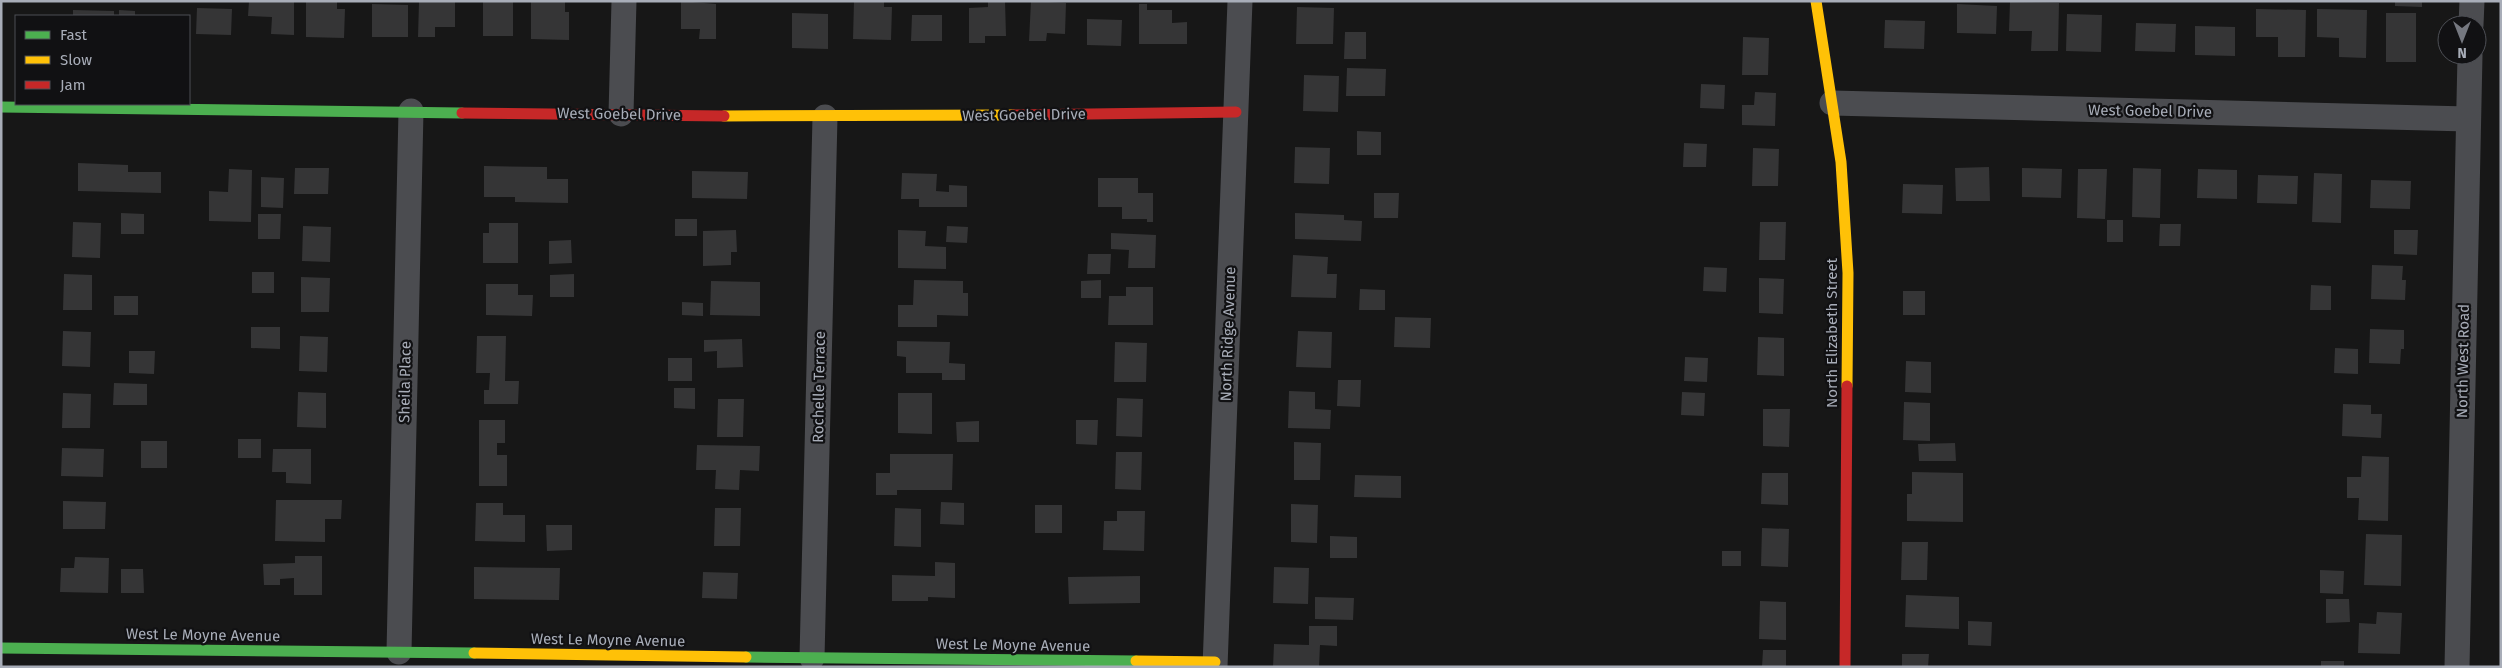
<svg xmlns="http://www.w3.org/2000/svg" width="2502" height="668" font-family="'Fira Sans',sans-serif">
	<rect width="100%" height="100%" fill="#171717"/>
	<path fill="#353536" d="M249 1H294V35L271 34 272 17 248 16Z
		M306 1H337V9H345L344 38 306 37Z
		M435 1 455 2V27H435V37H418L419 2Z
		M483 1H513V36H483Z
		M531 1H565V12H569V40L531 39Z
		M681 1 716 4V39H699L700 29H681Z
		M854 1H884V7H892L891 40 853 39Z
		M988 1H1005L1006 36H985V43H969V8L988 7Z
		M1031 1 1066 3 1065 34 1047 33 1046 41H1029Z
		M2395 1H2422V7L2395 6Z
		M2010 2 2059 3 2058 51H2031L2032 31H2009Z
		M372 4 408 5V37H372Z
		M1139 4H1147V10H1172V23L1187 22V44H1139Z
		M1957 4 1997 6 1996 34 1957 33Z
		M1297 7 1334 8 1333 44H1296Z
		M197 8 232 9 231 35 196 34Z
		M2256 9 2306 10 2305 57H2278V37H2256Z
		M2317 9 2367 10 2366 58 2339 57V38L2317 37Z
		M73 10 114 11V16H73Z
		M119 10 135 11V16H119Z
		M792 13 828 14V49L792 48Z
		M2386 13H2416V62H2386Z
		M2067 14 2102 15 2101 52 2066 51Z
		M912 15H942V41H911Z
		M1087 19 1122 20 1121 46 1087 45Z
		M1885 20 1925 21 1924 49 1884 48Z
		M2136 23 2176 24 2175 52 2135 51Z
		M2195 26 2235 27V56L2195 55Z
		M1345 32H1366V59H1344Z
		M1743 37 1769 38 1768 75H1742Z
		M1347 68 1386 69 1385 96H1346Z
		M1304 75 1339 76 1338 112 1303 111Z
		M1701 84 1725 85 1724 109 1700 108Z
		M1755 92 1776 93 1775 126 1742 125V105H1754Z
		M1357 131 1381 132V155H1357Z
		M1684 143 1707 144 1706 167H1683Z
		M1295 147 1330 148 1329 184 1294 183Z
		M1753 148 1779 149 1778 186H1752Z
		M78 163 128 165V172H161V193L78 191Z
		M484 166 547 167V179H568V203L515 202V197H484Z
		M1989 167 1990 201H1956L1955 168Z
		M295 168H329L328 194H294Z
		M2022 168 2062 169 2061 198 2022 197Z
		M2133 168 2161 169 2160 218 2132 217Z
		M229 169 252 170 251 222 209 221V191L228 192Z
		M2078 169H2107L2105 219 2077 218Z
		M2198 169 2237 170V199L2197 198Z
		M692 171 748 172 747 199 692 198Z
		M902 173 937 174 936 191 949 192V185L967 186V207H919V199H901Z
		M2314 173 2342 174 2341 223 2312 222Z
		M2258 175 2298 176 2297 204 2257 203Z
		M261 177 284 178 283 208 261 207Z
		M1098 178H1138V193H1153V222H1147V219H1122V207H1098Z
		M2371 180 2411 181 2410 209 2370 208Z
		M1903 184 1943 185 1942 214 1902 213Z
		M1374 193H1399L1398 218H1374Z
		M121 213 144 214V234H121Z
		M1295 213 1344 215V220L1362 221 1361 241 1295 239Z
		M258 214H281L280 239H258Z
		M675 219H697V236H675Z
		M2107 220H2123V242H2107Z
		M73 222 101 223 100 258 72 257Z
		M1760 222H1786L1785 260H1759Z
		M489 223H518V263H483V233H489Z
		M2160 224H2181L2180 246H2159Z
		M303 226 331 227 330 262 302 261Z
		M947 226 968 227 967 243 946 242Z
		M736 230 737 252H731V265L703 266V231Z
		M898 230 926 231 925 246 946 247V269L898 268Z
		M2394 230H2418L2417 255 2394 254Z
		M1111 233 1156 235 1155 268H1128L1129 250 1111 249Z
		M571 240 572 263 549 264V241Z
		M1088 254H1111L1110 274H1087Z
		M1293 255 1328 257 1327 274H1337L1336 298 1291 297Z
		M2372 265 2403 266 2402 280H2406L2405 300 2371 299Z
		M1704 267 1727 268 1726 292 1703 291Z
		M252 272H274V293H252Z
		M64 274 92 275V310H63Z
		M574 274V297H550V275Z
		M301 277 330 278 329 312H301Z
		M1759 278 1784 279 1783 314 1759 313Z
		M914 280 963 281V293H968V316L937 315V327H898V305H913Z
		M1101 280V298H1081V281Z
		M711 281 760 282V316L710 315Z
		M486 284H518V295H533L532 316 486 315Z
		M2311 285 2331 286V310H2310Z
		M1126 287H1153V325H1108L1109 296H1126Z
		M1360 289 1385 290V310H1359Z
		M1903 291H1925V315H1903Z
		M114 296H138V315H114Z
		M682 302 703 303V316L682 315Z
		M1395 317 1431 318 1430 348 1394 347Z
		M251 327H280V349L251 348Z
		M2370 329 2404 330V349H2401L2400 364 2369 363Z
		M63 331 91 332 90 367 62 366Z
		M1298 331 1332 332 1331 368 1296 367Z
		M300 336 328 337 327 372 299 371Z
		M477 336H506L505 381H519L518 404H484V390H489L490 373H476Z
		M1758 337 1784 338V376L1757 375Z
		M742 339 743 367 717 368V351L704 352V340Z
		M897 341 950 342 949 363 965 364V380H942V373H906V357L897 356Z
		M1115 342 1147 343 1146 382H1114Z
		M2335 348 2358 349V374L2334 373Z
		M129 351H155L154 374 129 373Z
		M1685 357 1708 358 1707 382 1684 381Z
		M668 358H692V381H668Z
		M1906 361 1931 362V393L1905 392Z
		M1338 380H1361L1360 407 1337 406Z
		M114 383 147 384V405H113Z
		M674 388H695V409L674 408Z
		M1289 391 1315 392V409L1331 410 1330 429 1288 428Z
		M298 392 326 393V428L297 427Z
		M1682 392 1705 393 1704 416 1681 415Z
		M63 393 91 394 90 428H62Z
		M898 393H932V434L898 433Z
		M1117 398 1143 399 1142 437 1116 436Z
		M718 399H744L743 437H717Z
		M1904 402 1930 403V441L1903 440Z
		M2343 404 2371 405V414H2382L2381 438 2342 436Z
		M1763 409H1790L1789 447 1763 446Z
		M479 420H505V443H497V455H507V486H479Z
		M1076 420H1098L1097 445 1076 444Z
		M979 421V442H957L956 422Z
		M238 439H261V458H238Z
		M141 441H167V468H141Z
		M1294 442 1321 443 1320 480H1294Z
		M1955 443 1956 461H1919L1918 444Z
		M697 445 760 446 759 471 740 470 739 490 715 489 716 470H696Z
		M62 448 104 449 103 477 61 476Z
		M273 449H311V484L286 483V472H272Z
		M1116 452H1142L1141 490 1115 489Z
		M890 454H953L952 490H897V495H876V473H890Z
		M2362 456 2389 457 2388 521 2358 520 2359 498H2347V477H2361Z
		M1912 472 1963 473V522L1907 521V494H1912Z
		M1762 473H1788V505L1761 504Z
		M1355 475 1401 476V498L1354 497Z
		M276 500H342L341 519H325V542L275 541Z
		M63 501 106 502 105 529H63Z
		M941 502 964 503V525L940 524Z
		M476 503H503V515H525V542L475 541Z
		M1291 504 1318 505 1317 543 1291 542Z
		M1035 505H1062V533H1035Z
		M715 508H741L740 546H714Z
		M895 508 921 509V547L894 546Z
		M1117 511H1145L1144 551 1103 550 1104 521H1117Z
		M546 525H572V550L547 551Z
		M1762 528 1789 529 1788 567 1761 566Z
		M2366 534 2402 535 2401 586 2364 585Z
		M1330 536 1357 537V558H1330Z
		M1902 542H1928L1927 580H1901Z
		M1722 551H1741V566H1722Z
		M295 556H322V595H294V578L280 579V585H264L263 564 295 563Z
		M75 557 109 558 108 593 60 592 61 568H74Z
		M935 562 955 563V598L928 597V601H892V575L935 576Z
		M474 567 560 568 559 600 474 599Z
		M1274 567 1309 568 1308 604 1273 603Z
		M121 569H143L144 593H121Z
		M2320 570 2344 571 2343 594 2320 593Z
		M703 572 738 573 737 599 702 598Z
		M1140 576V603L1069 604 1068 577Z
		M1906 595 1959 597V629L1905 627Z
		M1315 597 1354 598 1353 620 1315 619Z
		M2326 599H2349L2350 622 2326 623Z
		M1760 601 1786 602V640L1759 639Z
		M2377 612 2402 613 2400 654 2358 653 2359 623 2376 624Z
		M1968 621 1992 622 1991 646 1968 645Z
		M1309 626H1337V646L1320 645 1319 667H1273L1274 644 1309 645Z
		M1763 650H1786V667H1762Z
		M1902 654H1929L1928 667H1902Z
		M2321 661H2344V667H2321Z"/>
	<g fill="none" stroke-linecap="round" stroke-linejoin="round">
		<path stroke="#4b4c50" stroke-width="25" d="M2471 25 2472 1
			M1832 103 2468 119
			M621 114 624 1
			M399 652 411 111
			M812 658 825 117
			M1215 667 1240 1
			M2457 667 2470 55"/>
		<path stroke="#4caf50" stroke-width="11" d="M1 107 462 113
			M1 648 474 653
			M746 657 1136 661"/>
		<path stroke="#ffc107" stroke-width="11" d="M1816 1 1841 162 1848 273 1847 386
			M724 116 1013 115
			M474 653 746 657
			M1136 661 1215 662"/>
		<path stroke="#c62828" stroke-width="11" d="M462 113 724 116
			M1013 115 1236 112
			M1845 667 1847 386"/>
	</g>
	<g text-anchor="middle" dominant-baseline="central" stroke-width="4.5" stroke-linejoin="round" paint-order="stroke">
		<g font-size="15" fill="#a8adb8" stroke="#111113">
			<text transform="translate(2150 111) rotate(1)">West Goebel Drive</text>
			<text transform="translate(619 114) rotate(1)">West Goebel Drive</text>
			<text transform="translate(1024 115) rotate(-1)">West Goebel Drive</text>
			<text transform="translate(1832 333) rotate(-90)">North Elizabeth Street</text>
			<text transform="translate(1228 334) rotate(-88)">North Ridge Avenue</text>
			<text transform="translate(2463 361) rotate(-89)">North West Road</text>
			<text transform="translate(405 382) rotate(-89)">Sheila Place</text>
			<text transform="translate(819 387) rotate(-89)">Rochelle Terrace</text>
			<text transform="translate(203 635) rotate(1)">West Le Moyne Avenue</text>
			<text transform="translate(608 640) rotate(1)">West Le Moyne Avenue</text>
			<text transform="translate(1013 645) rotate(1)">West Le Moyne Avenue</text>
		</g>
	</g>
	<rect width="2502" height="668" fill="none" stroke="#a8adb8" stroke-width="5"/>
	<rect x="15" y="15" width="175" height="90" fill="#111113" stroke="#4d4f55"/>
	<rect x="25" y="31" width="25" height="8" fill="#4caf50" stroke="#4d4f55"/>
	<text x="60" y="40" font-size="15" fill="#a8adb8">Fast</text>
	<rect x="25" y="56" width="25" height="8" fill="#ffc107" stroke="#4d4f55"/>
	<text x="60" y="65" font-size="15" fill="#a8adb8">Slow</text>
	<rect x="25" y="81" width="25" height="8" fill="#c62828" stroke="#4d4f55"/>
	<text x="60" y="90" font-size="15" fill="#a8adb8">Jam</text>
	<g transform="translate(2462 40) rotate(180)"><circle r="24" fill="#111113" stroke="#4d4f55"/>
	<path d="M0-4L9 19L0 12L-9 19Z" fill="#757880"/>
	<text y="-8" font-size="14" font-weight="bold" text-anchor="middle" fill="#a8adb8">N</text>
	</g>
</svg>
